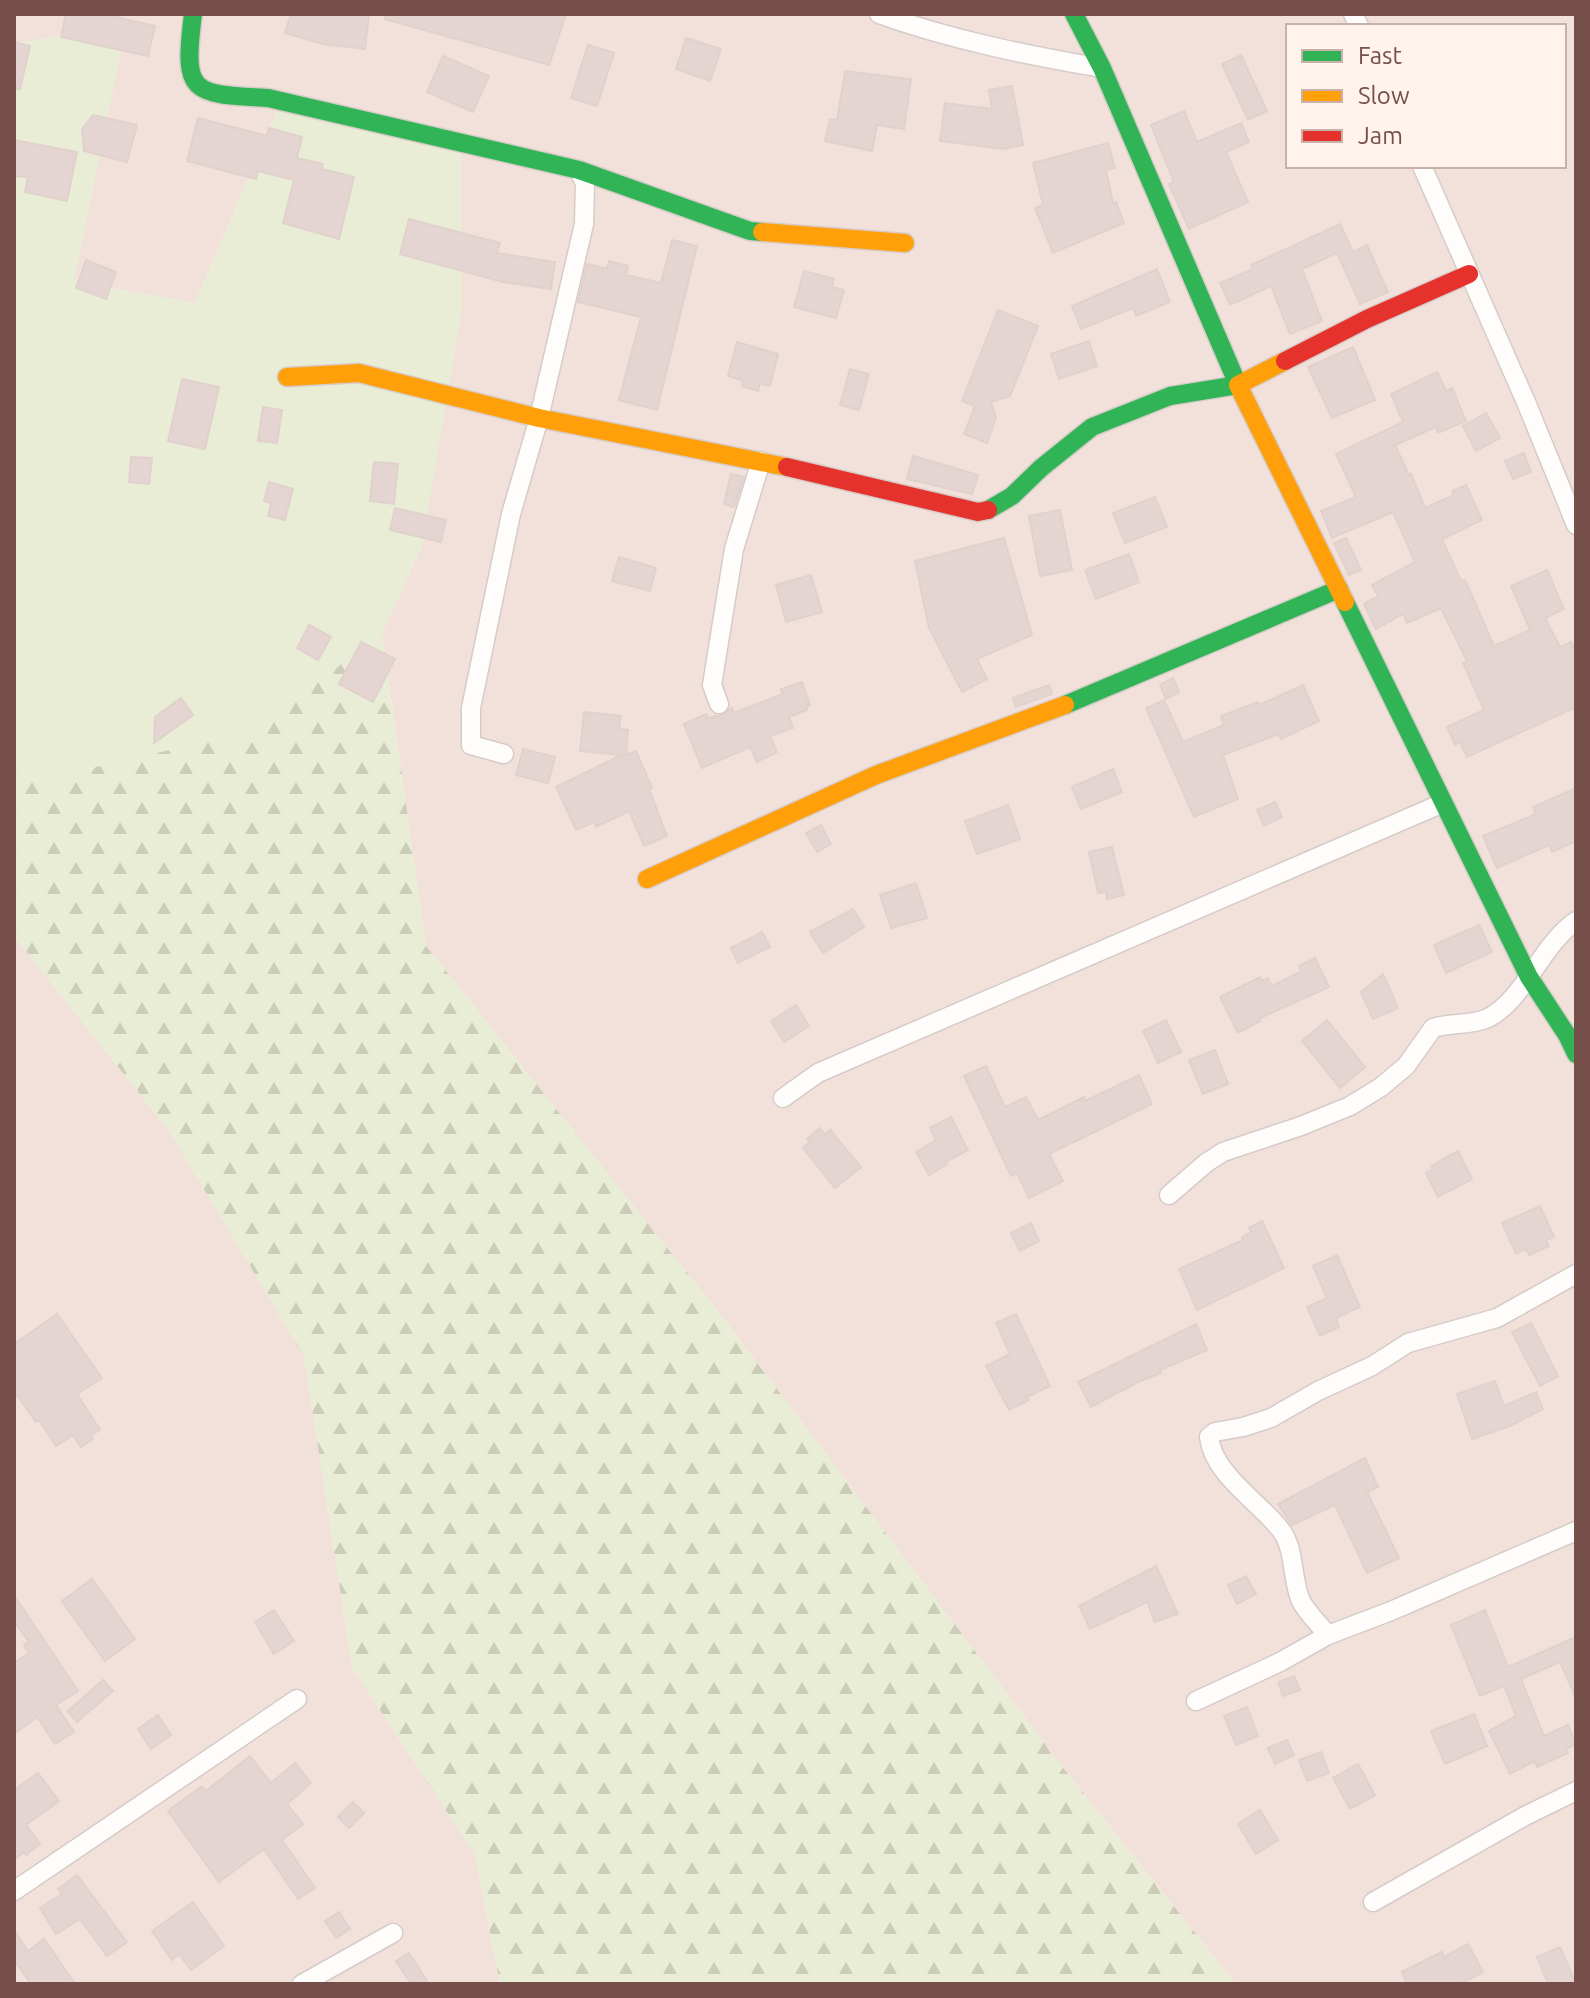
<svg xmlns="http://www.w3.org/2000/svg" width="1590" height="1998" font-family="Ubuntu,sans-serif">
	<defs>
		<pattern id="forest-firs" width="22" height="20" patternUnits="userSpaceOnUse" patternTransform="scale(2)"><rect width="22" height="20" fill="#e9edd5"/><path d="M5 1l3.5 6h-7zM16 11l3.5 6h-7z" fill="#cbcdb8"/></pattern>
	</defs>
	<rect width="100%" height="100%" fill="#f7efeb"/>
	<path fill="#f1e1da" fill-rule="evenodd" d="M14 14H1576V1984H1236L1061 1765 724 1319 426 946 382 633 422 546 285 93 195 303 73 281 126 23 14 44ZM1288 26H1564V166H1288Z
		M14 936 169 1131 304 1356 352 1667 475 1855 500 1984H14Z"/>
	<path fill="#e9edd5" d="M127 23 74 281 195 303 284 93 461 136 462 309 422 546 382 633 256 730 36 781 14 732V44Z"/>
	<path fill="url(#forest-firs)" d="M382 633 426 946 724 1319 1061 1765 1236 1984H500L475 1855 352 1667 304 1356 169 1131 14 936V732L36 781 256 730Z"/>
	<path fill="#e4d5d2" stroke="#e0d1cd" stroke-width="2" d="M66 14H103L155 26 148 56 61 37Z
		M291 14H369L365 49 323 44 285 33Z
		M386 14H566L549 65 385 19Z
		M686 38 721 49 710 81 676 69Z
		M14 42 30 46 20 89H14Z
		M588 45 614 53 597 106 571 98Z
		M1241 55 1267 111 1248 120 1222 64Z
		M443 56 489 76 473 112 427 92Z
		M845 71 911 79 904 129 877 125 872 151 825 141 830 119 837 120Z
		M1012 86 1023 145 1003 149 940 141 945 103 992 109 989 90Z
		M1184 111 1197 142 1241 123 1249 142 1226 152 1248 202 1189 229 1169 184 1174 182 1151 125Z
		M93 115 137 125 127 162 84 151 82 129Z
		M198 118 267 136 269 128 302 137 297 158 323 164 322 169 354 177 339 239 283 223 294 180 258 171 256 179 187 161Z
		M14 140 77 152 67 201 25 192 28 177 14 176Z
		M1108 143 1115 168 1106 170 1113 203 1116 202 1124 223 1053 253 1035 208 1043 205 1033 163Z
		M409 219 500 243 497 253 555 262 551 289 503 282 400 254Z
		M1340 224 1353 252 1367 245 1388 292 1360 304 1337 253 1302 269 1322 321 1290 334 1271 286 1230 305 1220 283 1253 269 1251 265Z
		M672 240 697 246 657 410 619 400 641 317 578 302 587 264 607 269 609 261 628 266 626 275 661 283Z
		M86 260 116 272 106 299 76 288Z
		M1157 269 1170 302 1136 316 1133 308 1081 329 1072 306Z
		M804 271 834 279 832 287 844 290 836 318 794 307Z
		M998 310 1038 326 1010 396 991 402 996 418 987 443 964 434 975 406 962 401Z
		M1089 341 1097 366 1059 379 1051 354Z
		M737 342 778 354 770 386 760 383 758 391 742 386V380L728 376Z
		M1353 347 1375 400 1332 418 1308 367Z
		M850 369 869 374 859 410 840 405Z
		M1437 372 1446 391 1452 388 1466 421 1438 433 1436 427 1395 445 1409 475 1411 474 1425 508 1454 495 1452 491 1466 485 1482 520 1442 539 1461 581 1465 580 1494 646 1530 630 1511 586 1547 570 1564 609 1545 618 1560 647 1571 642 1576 652V707L1467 757 1460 742 1455 745 1447 727 1484 710 1463 663 1467 661 1441 608 1407 623 1403 614 1376 629 1364 604 1378 596 1372 585 1415 562 1393 512 1332 538 1321 511 1356 497 1336 454 1403 422 1391 394Z
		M182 379 219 387 205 449 168 441Z
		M263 407 282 410 277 443 258 441Z
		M1486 413 1500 438 1476 451 1463 426Z
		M1524 453 1531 472 1513 479 1505 461Z
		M913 456 978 475 972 494 907 479Z
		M131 457 152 458 149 484 129 482Z
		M374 462 398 464 394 504 370 501Z
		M731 474 744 477 734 507 724 504Z
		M269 482 293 489 285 520 268 516 271 503 264 501Z
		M1155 497 1167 527 1125 543 1113 513Z
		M395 508 446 520 441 542 390 530Z
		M1060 510 1072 570 1040 576 1029 516Z
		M1004 538 1032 635 977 659 987 679 962 692 929 628 915 561Z
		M1346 538 1361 570 1349 575 1334 543Z
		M1129 554 1139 582 1096 599 1085 570Z
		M619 557 656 568 650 591 612 581Z
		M811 575 822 612 786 622 776 585Z
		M309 625 331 637 318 660 297 648Z
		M361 642 395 659 373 702 339 684Z
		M1173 678 1179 692 1166 699 1160 685Z
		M802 682 810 705 806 706 807 710 789 717 793 728 770 736 777 752 757 762 750 747 702 768 684 724 706 714 708 718 722 715 732 708 734 713 783 694 781 689Z
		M1049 685 1052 694 1016 707 1013 698Z
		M1303 685 1319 721 1281 739 1279 734 1223 755 1238 799 1194 817 1146 708 1164 700 1183 742 1224 725 1221 716 1258 702 1259 705Z
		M181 698 193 715 154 743 155 717Z
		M584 712 621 716 619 729 628 730 626 755 636 751 652 788 649 789 667 836 644 846 629 811 596 827 594 822 576 830 556 787 621 755 580 751Z
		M523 749 555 757 548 783 516 775Z
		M1113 769 1122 792 1081 809 1072 787Z
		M1576 788V841L1552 852 1549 845 1497 868 1483 836 1536 814 1533 807Z
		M1275 802 1282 817 1264 826 1257 810Z
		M1008 805 1020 839 977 854 965 821Z
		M821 825 831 844 817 852 806 833Z
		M1112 847 1124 895 1107 899 1106 892 1098 893 1089 852Z
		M916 883 927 918 891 928 880 895Z
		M853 909 864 927 823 953 810 932Z
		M1479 925 1492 952 1446 973 1434 945Z
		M762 932 770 947 738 963 731 948Z
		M1315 958 1329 987 1258 1019 1260 1021 1238 1033 1220 997 1260 977 1262 981 1268 978 1272 986 1302 971 1299 966Z
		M1383 974 1398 1008 1373 1019 1361 992Z
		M796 1005 809 1026 784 1042 771 1021Z
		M1166 1020 1181 1052 1158 1063 1143 1031Z
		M1327 1020 1365 1067 1340 1088 1302 1041Z
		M1215 1050 1228 1084 1203 1094 1189 1060Z
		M986 1066 1005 1107 1026 1097 1038 1120 1084 1097 1085 1101 1139 1075 1152 1104 1049 1154 1063 1181 1029 1198 1017 1173 1011 1176 964 1076Z
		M951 1117 968 1150 945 1162 947 1164 929 1175 916 1152 936 1140 930 1128Z
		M820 1128 825 1135 830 1130 861 1167 835 1188 803 1148 810 1142 807 1139Z
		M1458 1151 1472 1179 1438 1197 1426 1173 1433 1169 1431 1166Z
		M1540 1206 1554 1237 1546 1240 1549 1246 1529 1255 1526 1249 1516 1254 1502 1223Z
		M1262 1221 1284 1268 1197 1310 1179 1269 1243 1240 1242 1237 1251 1232 1249 1228Z
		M1031 1223 1039 1241 1020 1251 1011 1233Z
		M1337 1255 1360 1307 1336 1318 1339 1327 1320 1336 1307 1307 1327 1298 1313 1266Z
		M57 1314 102 1378 77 1394 100 1430 91 1435 93 1439 81 1447 73 1435 56 1446 39 1420 36 1422 14 1391V1344Z
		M1016 1314 1050 1386 1027 1397 1029 1400 1009 1410 986 1366 1010 1354 996 1323Z
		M1531 1323 1558 1376 1540 1386 1512 1332Z
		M1196 1324 1207 1350 1160 1370 1161 1373 1138 1382 1091 1407 1078 1382Z
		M1495 1381 1504 1406 1536 1392 1543 1409 1510 1426 1472 1439 1457 1394Z
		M1365 1458 1378 1487 1367 1492 1399 1558 1367 1573 1335 1505 1292 1525 1278 1504Z
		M1156 1566 1178 1614 1155 1622 1147 1602 1090 1629 1079 1606Z
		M1246 1576 1256 1594 1237 1604 1228 1585Z
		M92 1579 135 1639 105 1661 62 1601Z
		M14 1595 78 1691 56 1705 74 1732 55 1744 37 1717 14 1734V1663L29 1653 24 1645 29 1642 14 1621Z
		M274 1610 294 1641 274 1654 255 1622Z
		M1485 1610 1508 1667 1576 1637V1698L1560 1662 1521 1679 1544 1736 1568 1725 1576 1744 1566 1749 1568 1753 1537 1767 1535 1761 1510 1774 1489 1731 1516 1716 1504 1686 1480 1696 1451 1625Z
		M1294 1676 1300 1690 1283 1696 1278 1682Z
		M103 1680 113 1691 77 1722 68 1711Z
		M1247 1707 1258 1736 1236 1745 1224 1716Z
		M1474 1714 1487 1746 1445 1764 1431 1731Z
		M158 1715 171 1735 151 1749 138 1729Z
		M1287 1740 1294 1755 1275 1764 1268 1748Z
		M1321 1752 1329 1773 1307 1781 1299 1760Z
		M250 1756 271 1783 295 1763 311 1783 287 1804 303 1824 282 1840 315 1888 298 1899 264 1849 219 1882 168 1811 202 1786 206 1791Z
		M1358 1764 1375 1795 1350 1809 1333 1778Z
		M38 1773 59 1801 26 1825 40 1844 26 1855 24 1852 14 1860V1790Z
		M353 1802 364 1813 349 1828 338 1817Z
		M1260 1810 1278 1840 1256 1854 1238 1824Z
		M77 1875 127 1942 107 1956 80 1919 56 1934 40 1908 62 1894 58 1889Z
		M193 1902 224 1946 191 1970 179 1954 172 1960 152 1931Z
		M339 1912 350 1929 336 1938 325 1921Z
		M14 1930 28 1951 44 1939 75 1984H31L14 1960Z
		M1468 1944 1483 1972 1460 1984H1407L1402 1972 1442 1952 1444 1957Z
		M1560 1947 1576 1984H1548L1537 1957Z
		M409 1953 429 1984H411L396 1961Z"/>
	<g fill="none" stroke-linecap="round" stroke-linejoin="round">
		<g stroke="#d6cbc8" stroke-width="21">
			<path id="street" d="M879 14C952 40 1026 55 1102 68
				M1353 14 1359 26
				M1422 166 1526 402 1576 525
				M719 704 712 685 734 549 761 461
				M504 754 471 745V708L511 514 539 418 584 224 585 184 579 170
				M783 1098 818 1073 1443 803
				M1169 1195 1206 1163 1223 1152 1301 1126 1350 1106 1381 1087 1406 1066 1433 1028C1451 1022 1470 1026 1488 1018 1524 1000 1541 945 1576 921
				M1328 1635C1319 1624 1307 1613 1301 1601 1291 1579 1296 1549 1280 1529 1259 1502 1213 1474 1209 1437L1215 1432 1243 1427 1271 1418 1318 1391 1372 1366 1408 1343 1497 1318 1576 1274
				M1196 1701 1280 1662 1328 1635 1391 1611 1576 1531
				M14 1891 297 1699
				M1373 1902 1525 1816 1576 1791
				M302 1984 393 1933"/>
		</g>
		<g stroke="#d8ccc9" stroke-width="21">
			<path id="fast" d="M193 14C183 94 190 94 268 98L579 170 750 231 762 232
				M988 510 1012 496 1041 468 1092 427 1170 396 1238 385 1102 68 1074 14
				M1345 602 1529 977 1567 1035 1576 1054
				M1065 705 1339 589"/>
		</g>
		<g stroke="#d8ccc9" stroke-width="21">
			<path id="slow" d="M762 232 905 243
				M1285 361 1238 385 1345 602
				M287 377 359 373 539 418 787 467
				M647 879 876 775 1065 705"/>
		</g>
		<g stroke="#d8ccc9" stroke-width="21">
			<path id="jam" d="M1285 361 1367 319 1469 274
				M787 467 978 512 988 510"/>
		</g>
		<use href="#street" stroke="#fefdfc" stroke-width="18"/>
		<use href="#fast" stroke="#30b455" stroke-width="18"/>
		<use href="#slow" stroke="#ff9f0a" stroke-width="18"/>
		<use href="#jam" stroke="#e5322d" stroke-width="18"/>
	</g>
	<rect width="1590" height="1998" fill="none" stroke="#764e4a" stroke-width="32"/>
	<rect x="1286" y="24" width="280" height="144" fill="#fff3ec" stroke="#c8b1ab" stroke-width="2"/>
	<rect x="1302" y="50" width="40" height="12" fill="#30b455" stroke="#c8b1ab" stroke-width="2"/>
	<text x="1358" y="64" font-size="24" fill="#764e4a">Fast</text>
	<rect x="1302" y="90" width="40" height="12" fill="#ff9f0a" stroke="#c8b1ab" stroke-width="2"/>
	<text x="1358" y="104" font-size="24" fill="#764e4a">Slow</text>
	<rect x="1302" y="130" width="40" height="12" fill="#e5322d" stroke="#c8b1ab" stroke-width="2"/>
	<text x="1358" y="144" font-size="24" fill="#764e4a">Jam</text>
</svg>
